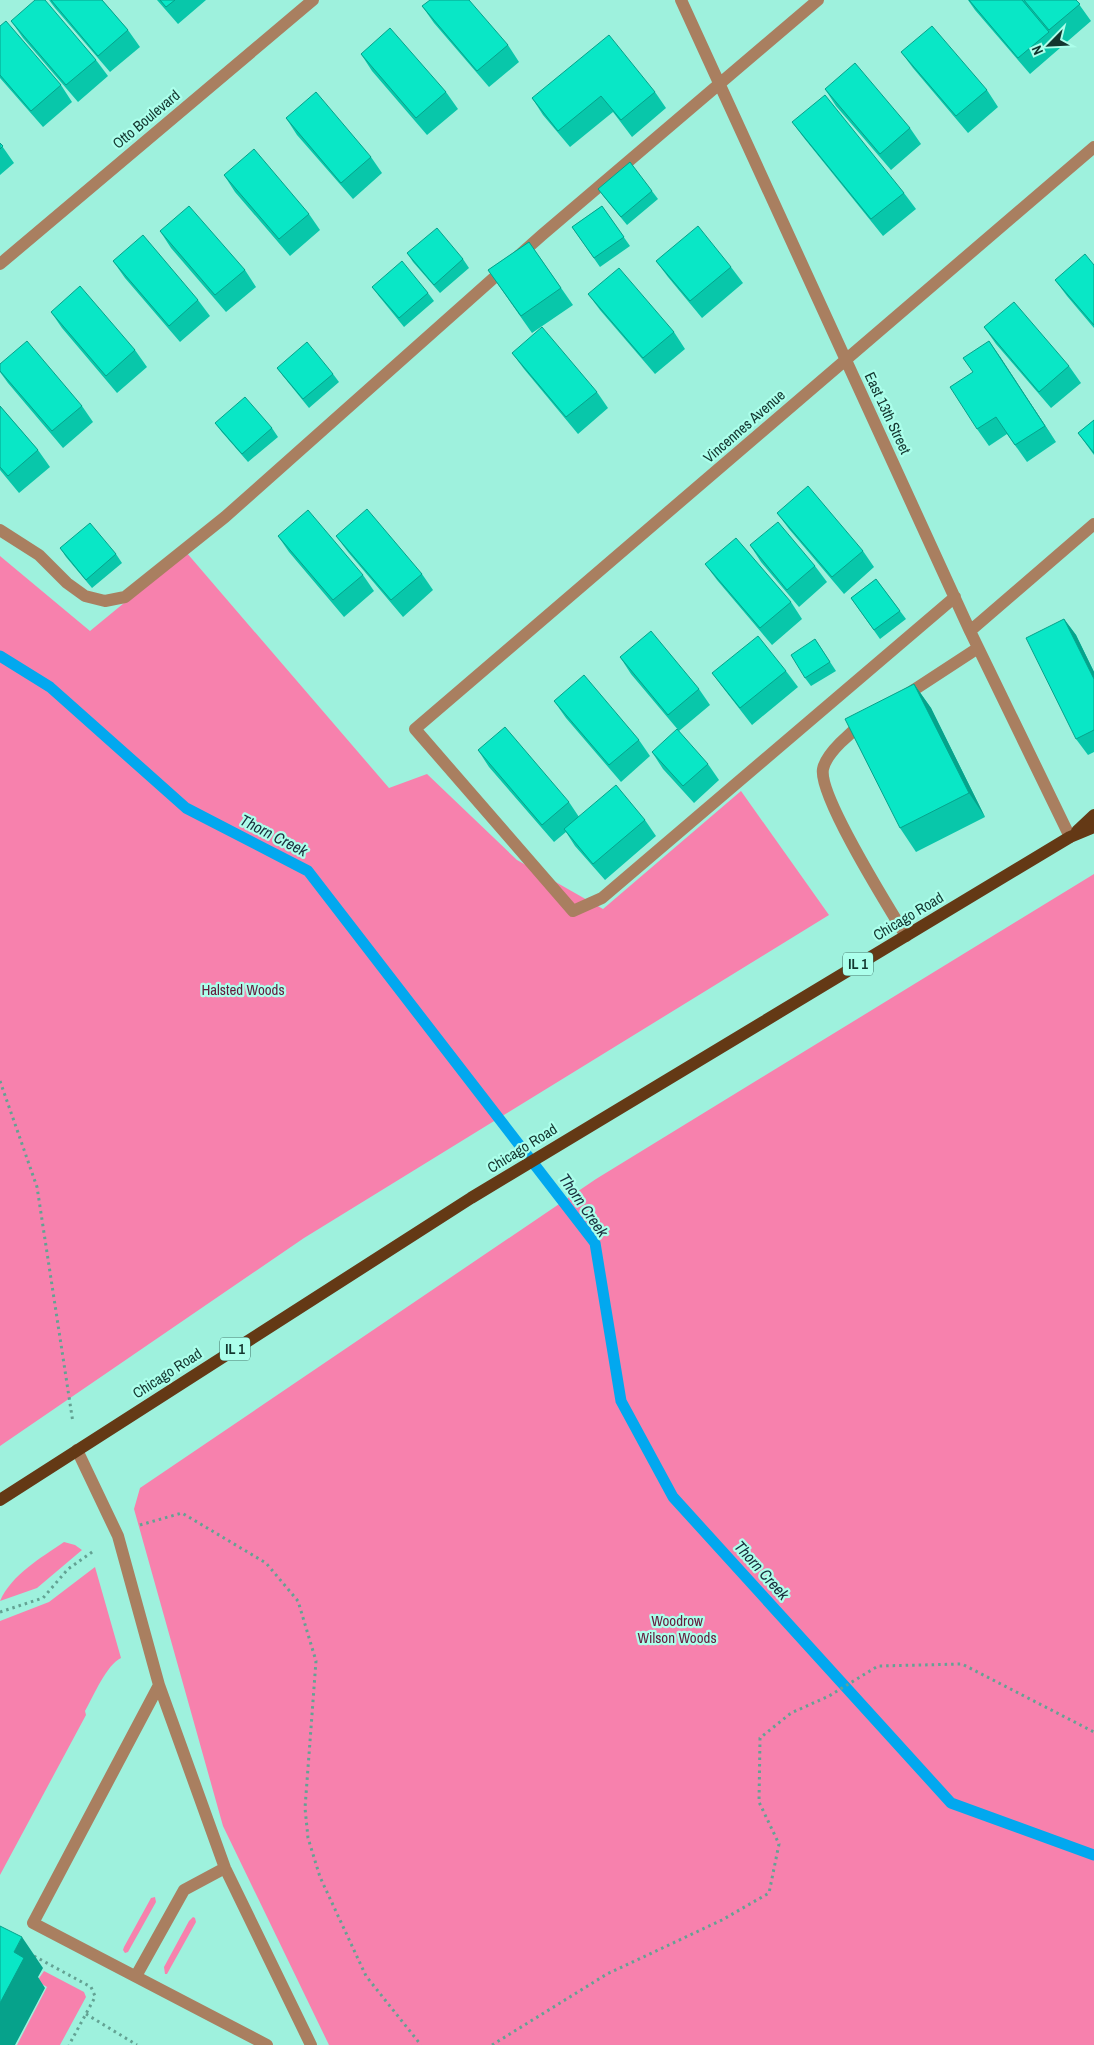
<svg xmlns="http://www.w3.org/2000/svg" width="1094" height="2045" font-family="'Archivo Narrow',sans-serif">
	<rect width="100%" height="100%" fill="#9ef1dd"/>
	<path fill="#f781ad" d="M186 552 389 788 427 774 517 860 603 909 741 791 829 915 304 1238 0 1446V556L90 631Z
		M1094 874V2045H329L223 1826 134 1509 140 1488 596 1179Z
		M64 1542 75 1545 82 1550 37 1588 0 1601C12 1574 41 1558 64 1542Z
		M95 1567 121 1658C107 1664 93 1697 85 1711L86 1715 0 1875V1621L49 1602Z
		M155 1897 156 1902 128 1952 125 1953 123 1950 124 1947 151 1898Z
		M193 1917 195 1918 196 1922 167 1974H165L164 1967 189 1921Z
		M44 1971 84 1992 86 1997 60 2045H17L47 1987 37 1981Z"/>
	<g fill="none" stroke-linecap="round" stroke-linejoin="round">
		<path stroke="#02a8ef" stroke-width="11" d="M0 656 50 687 186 808 308 871 595 1243 621 1401 673 1497 951 1803 1094 1855"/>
		<path stroke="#63a293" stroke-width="3" stroke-dasharray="2.5 4" stroke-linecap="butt" d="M0 1081 37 1187 73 1423
			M140 1525 182 1513 266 1563 298 1601 316 1661 305 1808 308 1838 320 1877 366 1976 421 2045
			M0 1612 43 1598 68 1569 95 1550
			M34 1956 91 1987 95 1996 94 1999 69 2045
			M86 2014 137 2045
			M492 2045 607 1974 722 1920 769 1893 779 1844 759 1802 760 1738 791 1713 829 1696 878 1666 962 1664 1094 1732"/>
		<path stroke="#a97f60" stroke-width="12" d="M681 0 970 631 1070 837
			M0 264 313 0
			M0 530 39 555 67 583 85 596 105 601 125 597 225 517 542 235 818 0
			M955 597 602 898 573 911 415 729 1094 147
			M970 631 1094 524
			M903 697 978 648
			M865 722C852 731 826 753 823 769 818 795 889 908 906 936
			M77 1450 118 1536 159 1685 225 1868 311 2045
			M159 1685 33 1923 267 2045
			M136 1976 184 1890 225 1868"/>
		<path stroke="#643915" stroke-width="12" d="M1077 831 1094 815
			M0 1500 471 1198 1070 837 1094 827"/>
	</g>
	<path fill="#08c7aa" d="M49 0H102L128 30 140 47 110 72 55 8Z
		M157 0H206L178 24Z
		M968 0H1076L1091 21 1061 47 1051 35 1060 48 1030 74 975 10Z
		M422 6 508 45 519 62 489 87 434 23Z
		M11 21 96 60 108 76 78 102 23 38Z
		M0 26 61 85 72 102 43 127 0 78Z
		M901 52 987 90 998 107 968 133 913 68Z
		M361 54 446 92 458 109 427 135 372 71Z
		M825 89 910 128 921 144 891 170 836 106Z
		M655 92 666 108 632 137 613 112 570 147 543 115 532 98Z
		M286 118 371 157 382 173 353 199 297 135Z
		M792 122 904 193 916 209 883 236 804 138Z
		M0 143 14 163 0 175Z
		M224 175 309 214 320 230 290 256 235 192Z
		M598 189 652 191 658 199 627 225 604 197Z
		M602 206 630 246 600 267 572 227Z
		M160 231 245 270 256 287 226 312 171 248Z
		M529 242 573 305 532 333 488 270Z
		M407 253 463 259 469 268 440 293 413 262Z
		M113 261 198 300 210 316 180 342 125 278Z
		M656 261 731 267 743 283 702 318 668 277Z
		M1094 265V328L1067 296 1055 280Z
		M372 287 428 293 434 301 404 327 378 295Z
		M588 294 674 332 685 349 655 374 600 310Z
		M51 312 135 350 147 367 117 393 62 328Z
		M984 327 1069 366 1081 383 1051 408 996 344Z
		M989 341 1056 442 1027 462 1007 434 989 446 977 429 973 372Z
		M512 353 597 392 608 408 578 434 524 369Z
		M0 364 82 406 93 422 63 448 8 383 0 372Z
		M277 368 333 374 339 382 309 408 283 376Z
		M0 406 38 450 50 467 19 493 0 470Z
		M1094 420V455L1078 433Z
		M215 423 272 428 278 437 248 462 221 431Z
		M777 513 863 551 874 567 844 594 789 529Z
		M278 536 363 575 374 591 344 617 289 552Z
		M336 536 422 574 433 590 403 617 348 552Z
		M750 545 815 566 827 582 799 607 761 562Z
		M60 548 116 554 122 563 92 588 66 557Z
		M705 564 791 602 802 619 772 645 717 580Z
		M876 579 906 619 880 639 851 598Z
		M1064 619 1076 635 1094 672V752L1088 755 1076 739Z
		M815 639 836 671 811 686 805 678Z
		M620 657 699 689 710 705 679 731 631 674Z
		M786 671 798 687 752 725 724 689 712 673Z
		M914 684 931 708 985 817 916 852 900 828Z
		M554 701 639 740 650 756 621 782 566 718Z
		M478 750 569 802 579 817 645 820 656 836 605 880 575 846 566 832 554 842 489 767Z
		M652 752 708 764 719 780 694 803 663 769Z"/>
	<path fill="#06a28b" d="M989 341 1001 358 1056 442 1045 426Z
		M1064 619 1076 635 1094 672V679Z
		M914 684 931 708 985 817 969 793Z
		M22 1937 43 1968 38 1977 45 1988 15 2045H0V2003L14 1952Z"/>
	<path fill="#09e7c6" stroke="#06a28b" d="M35 0H45L96 60 66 85 11 21Z
		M51 0H102L128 30 98 56Z
		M160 0H175L166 7Z
		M430 0H469L508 45 477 71 422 6Z
		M969 0H1022L1049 32 1018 58Z
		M1024 0H1076L1080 4 1049 30Z
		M6 21 61 85 31 111 0 75V26Z
		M932 26 987 90 956 116 901 52Z
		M390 28 446 92 416 118 361 54Z
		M609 35 655 92 621 120 601 96 558 131 532 98Z
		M855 63 910 128 880 154 825 89Z
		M316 92 371 157 341 183 286 118Z
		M825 95 904 193 871 219 792 122Z
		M0 143 3 146 0 149Z
		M254 149 309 214 279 239 224 175Z
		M630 162 652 191 621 217 598 189Z
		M189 206 245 270 215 295 160 231Z
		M602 206 624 237 594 258 572 227Z
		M698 226 731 267 690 301 656 261Z
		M437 228 463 259 434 285 407 253Z
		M143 235 198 300 169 326 113 261Z
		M529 242 561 288 521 316 488 270Z
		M1085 254 1094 265V325L1055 280Z
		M402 261 428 293 399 318 372 287Z
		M619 268 674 332 643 358 588 294Z
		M80 286 135 350 106 376 51 312Z
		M1014 302 1069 366 1039 392 984 327Z
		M542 327 597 392 566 417 512 353Z
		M27 341 82 406 52 431 0 371V364Z
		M989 341 1045 426 1015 445 996 417 977 429 950 387 973 372 963 358Z
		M307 342 333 374 303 399 277 368Z
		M245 397 272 428 242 454 215 423Z
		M0 406 38 450 8 476 0 467Z
		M1094 420V453L1078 433Z
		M808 486 863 551 832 577 777 513Z
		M367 509 422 574 391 600 336 536Z
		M308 510 363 575 333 600 278 536Z
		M778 522 815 566 787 590 750 545Z
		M90 523 116 554 86 580 60 548Z
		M736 538 791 602 760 628 705 564Z
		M876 579 900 611 874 630 851 598Z
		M1064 619 1094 679V730L1076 739 1026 638Z
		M651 631 699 689 668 715 620 657Z
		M758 636 786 671 740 708 712 673Z
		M815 639 830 662 805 678 791 655Z
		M584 675 639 740 609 765 554 701Z
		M914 684 969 793 900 828 845 719Z
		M505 727 569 802 542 825 478 750Z
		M677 729 708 764 683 786 652 752Z
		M616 785 645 820 593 864 564 829Z
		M0 1926 22 1937 14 1952 24 1958 0 2003Z"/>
	<g text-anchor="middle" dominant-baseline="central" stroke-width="4.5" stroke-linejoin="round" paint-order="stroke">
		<g fill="#acffeb" stroke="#417267" stroke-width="1">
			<rect x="843" y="952.5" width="30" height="23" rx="4"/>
			<rect x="220" y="1337.5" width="30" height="23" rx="4"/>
		</g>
		<g font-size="14" font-weight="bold" fill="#13362f">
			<text x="858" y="964">IL 1</text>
			<text x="235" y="1349">IL 1</text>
		</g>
		<g font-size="15" fill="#13362f" stroke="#acffeb">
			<text transform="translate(146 119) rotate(-40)">Otto Boulevard</text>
			<text transform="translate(888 413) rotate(65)">East 13th Street</text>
			<text transform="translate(744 426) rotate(-41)">Vincennes Avenue</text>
			<text transform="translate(908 916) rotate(-31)">Chicago Road</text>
			<text transform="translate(522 1148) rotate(-32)">Chicago Road</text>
			<text transform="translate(167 1373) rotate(-33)">Chicago Road</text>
		</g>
		<g font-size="15" fill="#641a3b" stroke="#acffeb">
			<text x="243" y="989">Halsted Woods</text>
			<text x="677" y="1620">Woodrow<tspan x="677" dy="17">Wilson Woods</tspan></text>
		</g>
		<g font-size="16" font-style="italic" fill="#192e3c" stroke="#acffeb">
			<text transform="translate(274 835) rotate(27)">Thorn Creek</text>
			<text transform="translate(584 1205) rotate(55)">Thorn Creek</text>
			<text transform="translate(762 1570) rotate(48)">Thorn Creek</text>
		</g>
	</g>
	<g transform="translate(1049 45) rotate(246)" stroke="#acffeb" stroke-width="4" paint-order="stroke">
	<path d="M0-4L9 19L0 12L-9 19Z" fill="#13362f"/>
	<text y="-8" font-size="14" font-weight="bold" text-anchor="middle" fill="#13362f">N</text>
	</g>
</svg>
